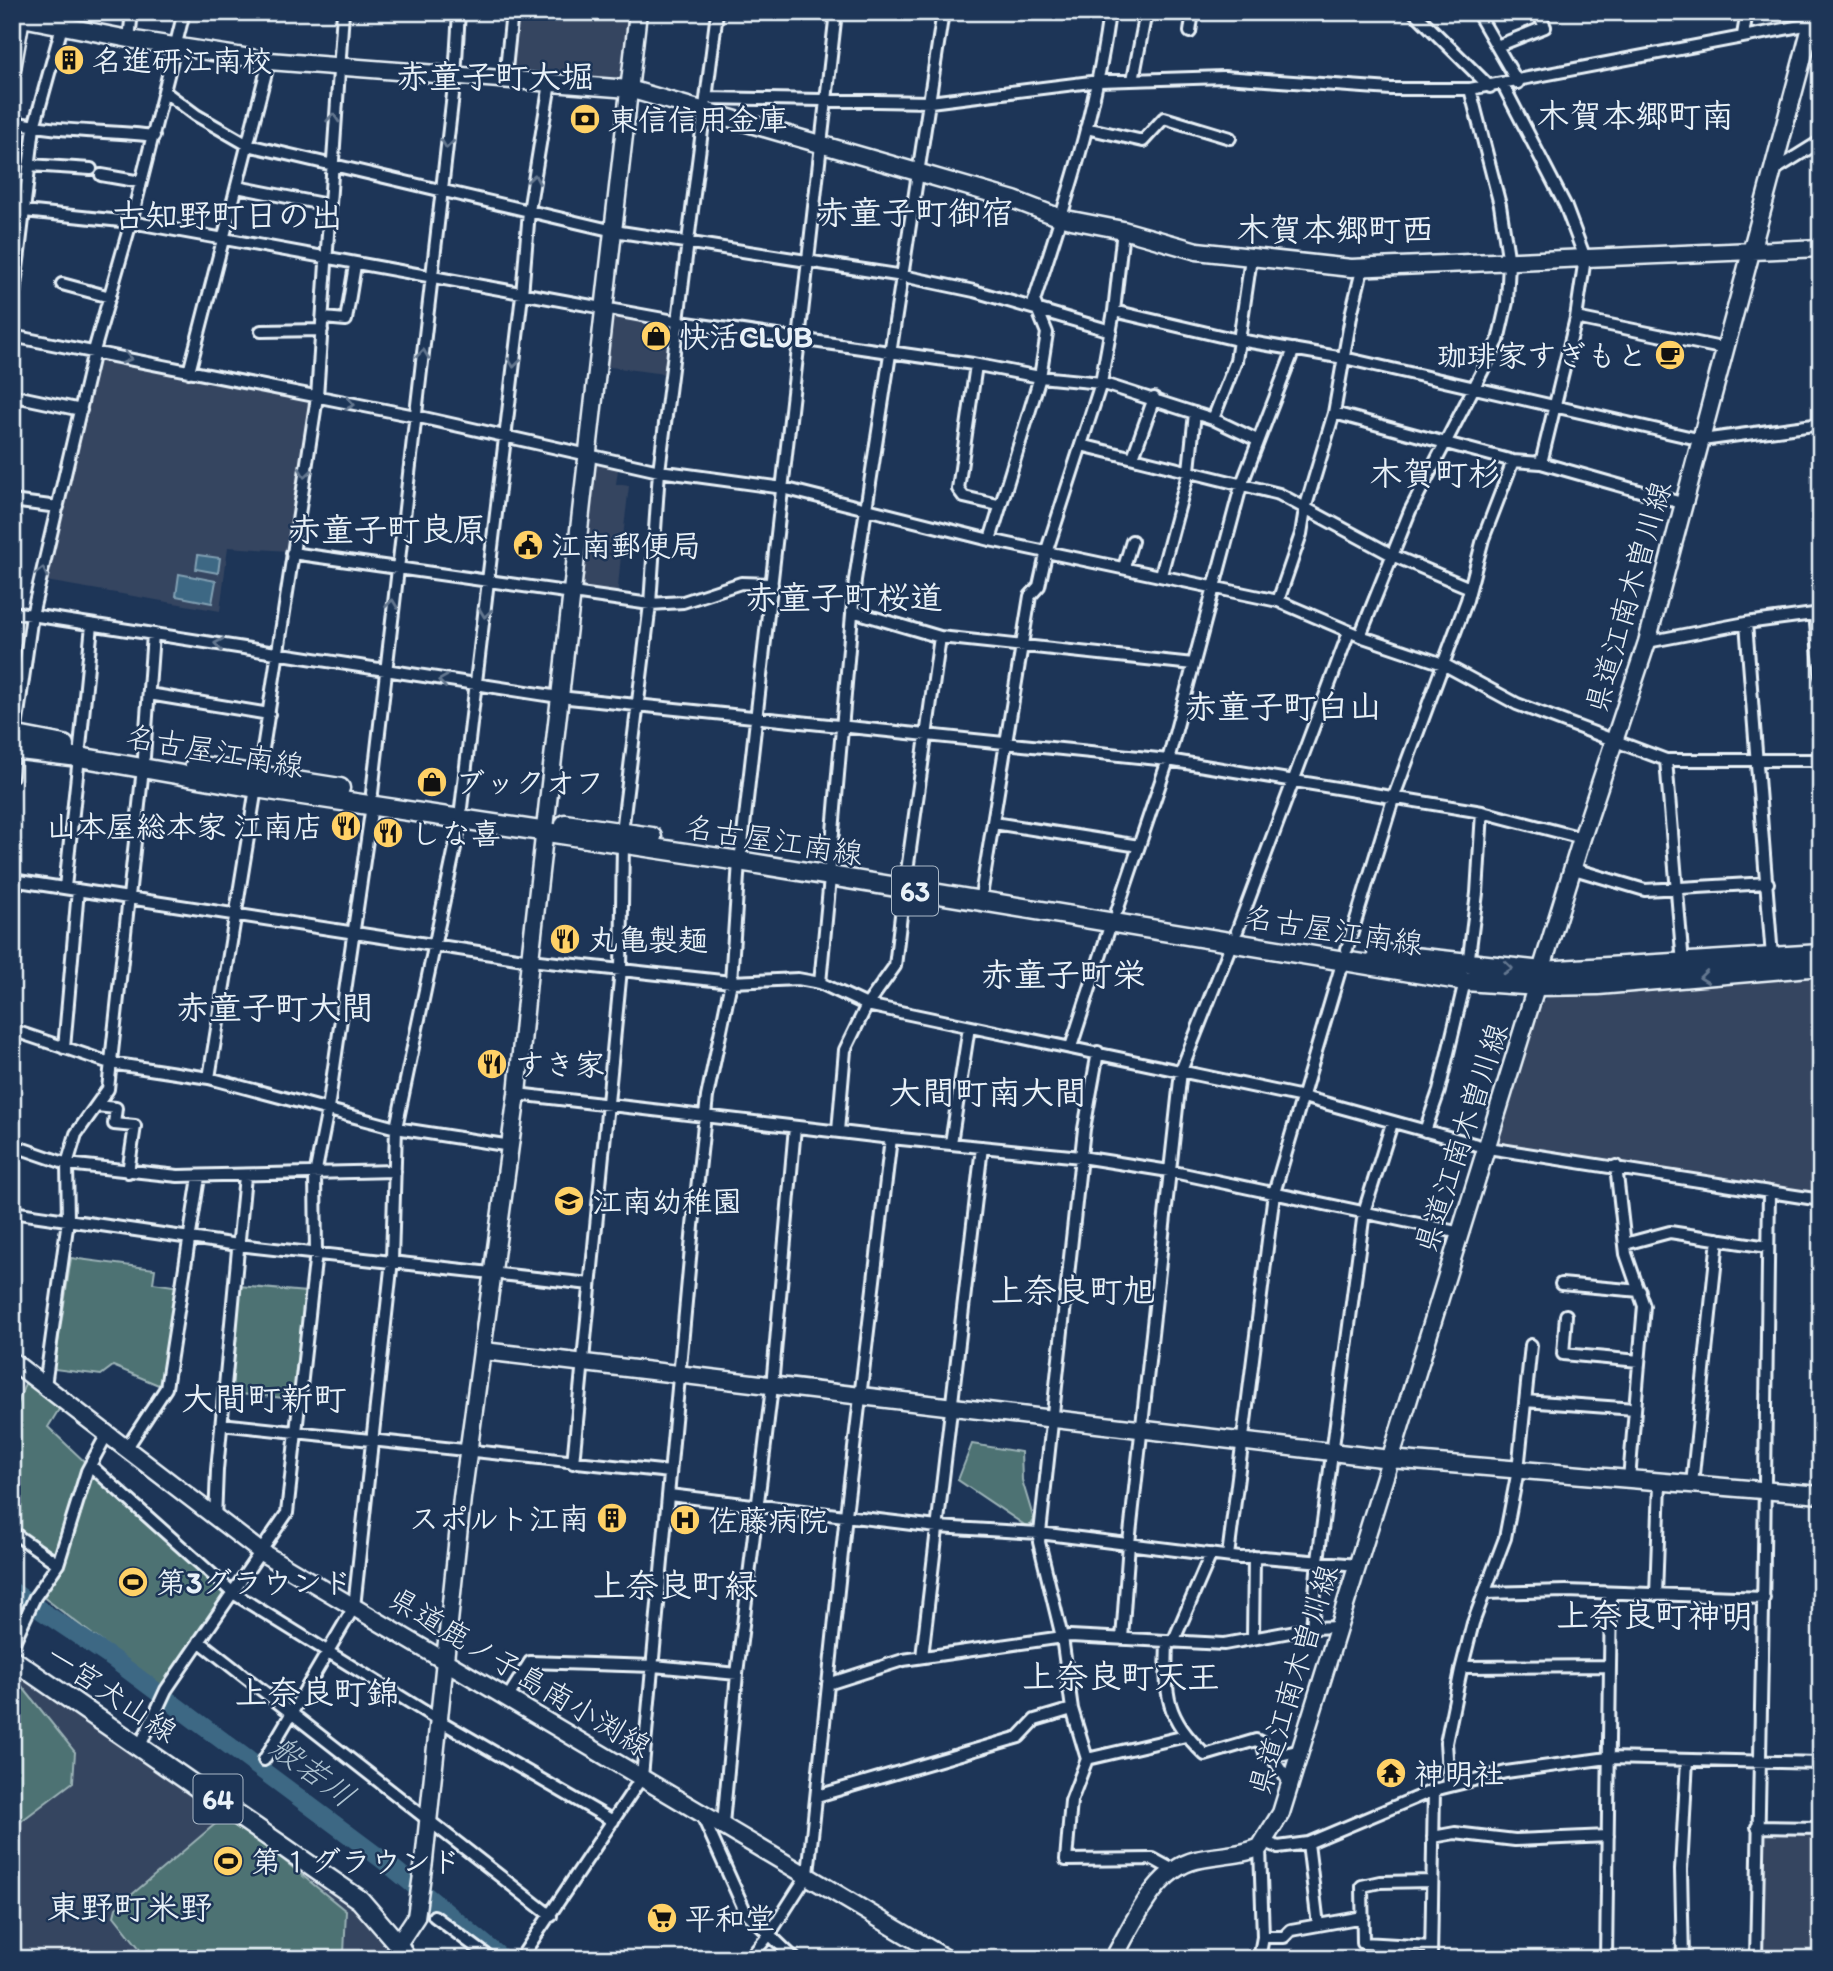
<svg xmlns="http://www.w3.org/2000/svg" width="1833" height="1971" font-family="Itim,'Klee One',sans-serif">
	<rect width="100%" height="100%" fill="#1d3557"/>
	<filter id="ink" filterUnits="userSpaceOnUse"><feTurbulence type="fractalNoise" baseFrequency=".0143" numOctaves="2"/><feDisplacementMap in="SourceGraphic" scale="14" xChannelSelector="R" yChannelSelector="G"/><feConvolveMatrix kernelMatrix="1 2 1 2 8 2 1 2 1" color-interpolation-filters="sRGB"/></filter>
	<g filter="url(#ink)">
		<path fill="#344460" d="M516 12H634L625 85 510 76Z
			M609 310 678 323 672 375 603 366Z
			M98 359 311 401 288 551 228 547 220 611 46 581Z
			M588 456 619 463 616 484 629 486 621 554 578 550Z
			M578 551 621 556 617 598 573 592Z
			M1821 976V1196L1500 1148 1496 1141 1540 1003 1548 997Z
			M12 1664 305 1869 353 1908 383 1942 392 1959H12Z
			M1765 1832 1821 1833V1959H1760Z"/>
		<path fill="#4e7273" stroke="#9bb2b6" stroke-width="2" d="M71 1258 155 1269 153 1283 180 1287 161 1386 113 1366 101 1375 54 1369Z
			M239 1286 306 1292 295 1399 228 1393Z
			M25 1383 61 1406 48 1427 86 1463 55 1556 12 1526V1400L18 1404Z
			M972 1444 1021 1452 1022 1480 1034 1520 1029 1528 958 1480Z
			M91 1473 225 1594 161 1687 42 1596 62 1571Z
			M12 1674 75 1752 73 1782 12 1828Z
			M227 1814 346 1911 344 1954 338 1959H148L114 1916 116 1908Z"/>
		<path fill="#3d6884" stroke="#819fb2" stroke-width="2" d="M198 555 220 558 218 573 196 569Z
			M179 574 216 581 212 603 176 596Z"/>
		<g fill="none" stroke-linecap="round" stroke-linejoin="round">
			<path stroke="#3d6884" stroke-width="18" d="M12 1591 113 1659 388 1864 503 1959"/>
			<g stroke="#e8f1f8" stroke-width="16">
				<path id="street" d="M1414 12 1490 87
					M1477 12 1518 83
					M1190 32 1193 12
					M1743 35 1747 12
					M129 39 132 12
					M1497 46 1545 27 1538 12
					M505 79 512 12
					M1133 80 1146 12
					M1503 85 1565 205 1585 258 1576 318 1541 463
					M165 92 196 115 248 145 614 231 903 276 974 291 1111 331
					M707 98 930 102 1099 81 1224 77 1391 89H1470L1821 22
					M12 121C56 133 107 130 154 136
					M1086 128 1143 141 1164 118 1230 138
					M29 165 91 169
					M1776 169 1821 141
					M101 175 141 182
					M237 187 328 205
					M24 211 131 222 680 322 973 364 1040 377 1101 383 1213 419 1257 440
					M62 284 110 297
					M12 311 34 127 66 12
					M1114 311 1123 230
					M323 318 346 320 355 265
					M1576 318 1726 349
					M261 331 322 330
					M12 336 415 416 659 471 783 488 990 540 1278 601 1360 636 1443 664 1517 704 1666 760H1821
					M976 365 958 489 964 497 998 505
					M189 372 269 61
					M15 396 81 410
					M1334 413 1513 461 1541 463 1685 504
					M1213 419 1236 361 1251 258
					M1081 445 1279 494 1394 556 1470 588
					M1133 457 1154 398
					M12 501 58 507
					M990 540 1040 377 1047 333 1034 301C1064 209 1095 116 1108 20L1104 12
					M292 553 650 604 683 602 741 583 772 584
					M1124 567 1132 541
					M1161 575 1189 470 1195 413
					M1278 601 1301 534 1305 509 1334 413 1352 311 1363 266
					M852 611 940 637 1193 664
					M12 612 559 697 1168 760 1482 812 1582 838
					M1815 614 1821 676
					M1746 623 1772 957
					M1360 636 1410 511 1498 341 1507 302 1509 263 1500 205 1470 89
					M1647 642 1746 623 1821 613
					M149 694 269 714
					M15 736 32 615 94 351 131 222 184 12
					M80 747 92 625
					M144 757 153 634
					M1666 760 1683 964
					M259 775 317 397 343 12
					M12 776 14 750
					M372 793 455 77 459 12
					M461 808 522 295 529 211 550 83
					M994 823 1139 846
					M622 832 650 604 659 471 717 12
					M741 853 836 12
					M830 866 855 580 943 12
					M1574 869 1645 890 1768 883
					M906 878 940 637
					M12 880 530 960 731 982 798 979 820 983 867 1005 1303 1097 1488 1148 1821 1200
					M65 887 79 757
					M980 902 1030 596 1039 586 1047 550 1101 383 1114 311 1233 339 1344 358 1702 440 1821 424
					M1117 911 1168 760 1241 486 1294 349
					M1237 931 1349 632
					M1347 949 1393 799 1467 600 1483 539 1513 461
					M1468 965 1477 893 1482 812
					M820 983 830 878
					M12 1030 110 1063 209 1078 396 1128 511 1146
					M1071 1047 1111 923
					M64 1048 78 890
					M1098 1052 1084 1129 1039 1542 1062 1637 1072 1709 1087 1759 1071 1801 1066 1860 1153 1859 1173 1870
					M209 1078 256 788
					M517 1094 891 1138 1081 1157 1169 1171 1461 1233
					M96 1106 116 1108 114 1124 135 1126 128 1172
					M838 1131 845 1050 867 1005 895 966 904 890
					M1425 1131 1439 1091 1465 981
					M951 1143 969 1027
					M12 1145 67 1164 178 1176 395 1171
					M1616 1166 1626 1254 1644 1306 1629 1479
					M12 1212 238 1245 590 1284
					M1625 1244 1670 1232 1768 1247
					M1561 1284 1640 1291
					M1566 1315 1563 1354 1639 1361
					M45 1386 68 1220 67 1164 76 1134 108 1089 143 768
					M1525 1401 1635 1409
					M221 1424 670 1472
					M126 1449 166 1388 199 1177
					M573 1463 621 969 623 844
					M90 1465 233 1593 440 1721 613 1821
					M1692 1484 1718 1239
					M669 1495 937 1527 1039 1533 1240 1558 1263 1557 1358 1565
					M215 1519 217 1470 245 1176
					M12 1532 58 1564
					M1228 1556 1274 1193 1343 960
					M1485 1593 1566 1591 1764 1598
					M1656 1595 1660 1483
					M1312 1628 1318 1560 1364 1212 1392 1123
					M1253 1638 1254 1557
					M1122 1639 1129 1543 1181 1071 1232 942
					M199 1641 551 1916
					M1167 1642C1165 1697 1165 1716 1205 1755L1256 1740 1262 1743 1265 1753 1272 1757 1301 1750
					M1173 1642 1211 1554
					M12 1646 35 1597 58 1564 87 1471 107 1434
					M922 1657 982 1147
					M1462 1667 1610 1666
					M828 1684 903 1660 1070 1636 1224 1644 1312 1628 1339 1627
					M508 1697 530 1662 654 1666 737 1674
					M140 1746 166 1690 287 1513 316 1252 315 1175 328 1109 372 805
					M1272 1757 1290 1784
					M1087 1759 1186 1736
					M264 1760 354 1607 392 1260 396 1128 461 819
					M1449 1786 1446 1743 1461 1670 1473 1623 1505 1538 1518 1470 1531 1345
					M817 1796 1019 1737 1035 1720 1072 1709
					M701 1813 745 1911 795 1959
					M723 1824 737 1674 772 1387 795 1127
					M1757 1827 1821 1828
					M1433 1837 1455 1833 1515 1840 1608 1836
					M1265 1842 1278 1847 1308 1843 1434 1790 1506 1772 1608 1758 1821 1763
					M1308 1843 1318 1925
					M434 1916 492 1959
					M1263 1937H1284L1291 1930 1363 1917
					M1431 1947 1363 1943 1362 1886 1380 1882 1432 1881
					M520 1959 642 1777 693 1226 707 1097 731 982 739 861
					M749 1959 769 1935 808 1874 846 1515 891 1138
					M1259 1959 1263 1937 1260 1847
					M1431 1959 1434 1790
					M1606 1959 1611 1593
					M1683 1959 1681 1870 1687 1760
					M1756 1959C1761 1703 1767 1448 1769 1192"/>
			</g>
			<g stroke="#e8f1f8" stroke-width="21">
				<path id="secondary" d="M12 16 129 39 269 61 629 89 1014 200 1061 218 1123 230 1197 251 1351 268 1821 248
					M12 69 22 12
					M484 1351 1390 1459 1821 1495
					M12 1361 261 1552 947 1959
					M398 1944 416 1917 424 1861 462 1498 517 1094 530 960 638 12
					M1113 1959C1133 1925 1154 1870 1196 1860 1217 1855 1241 1856 1260 1847L1281 1813 1582 838 1647 642 1815 12"/>
			</g>
			<g stroke="#e8f1f8" stroke-width="23">
				<path id="primary" d="M12 735 64 745
					M12 749 79 757 256 788 739 861 1465 981 1539 986 1598 985 1821 966
					M195 765 340 788
					M565 824 652 837
					M1377 953 1542 971 1821 954
					M12 1659 360 1900 398 1944 406 1959"/>
			</g>
			<use href="#street" stroke="#1d3557" stroke-width="10"/>
			<use href="#secondary" stroke="#1d3557" stroke-width="16"/>
			<use href="#primary" stroke="#1d3557" stroke-width="18"/>
		</g>
		<defs><path id="oneway-chevron" d="M-2-3.5L2.5 0L-2 3.5" fill="none" stroke-width="1.6" stroke-linecap="round" stroke-linejoin="round" transform="scale(1.75)"/></defs>
		<g stroke="#64778f">
			<use href="#oneway-chevron" transform="translate(333 118) rotate(-86)"/>
			<use href="#oneway-chevron" transform="translate(447 144) rotate(97)"/>
			<use href="#oneway-chevron" transform="translate(534 179) rotate(-80)"/>
			<use href="#oneway-chevron" transform="translate(423 354) rotate(-83)"/>
			<use href="#oneway-chevron" transform="translate(127 358) rotate(13)"/>
			<use href="#oneway-chevron" transform="translate(514 363) rotate(97)"/>
			<use href="#oneway-chevron" transform="translate(350 404) rotate(11)"/>
			<use href="#oneway-chevron" transform="translate(305 473) rotate(99)"/>
			<use href="#oneway-chevron" transform="translate(42 572) rotate(-76)"/>
			<use href="#oneway-chevron" transform="translate(392 604) rotate(-83)"/>
			<use href="#oneway-chevron" transform="translate(485 613) rotate(97)"/>
			<use href="#oneway-chevron" transform="translate(219 644) rotate(-171)"/>
			<use href="#oneway-chevron" transform="translate(443 681) rotate(-172)"/>
			<use href="#oneway-chevron" transform="translate(1508 968) rotate(5)"/>
			<use href="#oneway-chevron" transform="translate(1704 977) rotate(174)"/>
		</g>
	</g>
	<defs>
		<g id="building-disc" transform="scale(1.575)"><circle r="9.5" fill="#ffd166" stroke="#1d3557"/><path d="M-4-6H4V6H1V3H-1V6H-4ZM-2.5-4.3h1.7v1.8h-1.7ZM.8-4.3h1.7v1.8H.8ZM-2.5-1h1.7V.8h-1.7ZM.8-1h1.7V.8H.8Z" fill="#111"/></g>
		<g id="bank-disc" transform="scale(1.575)"><circle r="9.5" fill="#ffd166" stroke="#1d3557"/><path d="M-6-4H6V4H-6ZM0-2.3a2.3 2.3 0 1 0 0 4.6a2.3 2.3 0 1 0 0-4.6Z" fill="#111"/></g>
		<g id="shop-disc" transform="scale(1.575)"><circle r="9.5" fill="#ffd166" stroke="#1d3557"/><path d="M-5-2.5h2.3a2.7 3.5 0 0 1 5.4 0H5L5.5 6h-11ZM-1.5-2.5h3a1.5 2.3 0 0 0-3 0Z" fill="#111"/></g>
		<g id="cafe-disc" transform="scale(1.575)"><circle r="9.5" fill="#ffd166" stroke="#1d3557"/><path d="M-5.5-4.5H6V0H3Q3 3.5 0 3.5H-2.5Q-5.5 3.5-5.5 0ZM3-3.2v2h1.7v-2ZM-6 4.5H4V6H-6Z" fill="#111"/></g>
		<g id="civic-disc" transform="scale(1.575)"><circle r="9.5" fill="#ffd166" stroke="#1d3557"/><path d="M-.6-6.5H3V-4.5H.6V-3L4-1V1h2V6H-6V1h2V-1L-.6-3ZM-1.2 2.5V6h2.4V2.5Z" fill="#111"/></g>
		<g id="restaurant-disc" transform="scale(1.575)"><circle r="9.5" fill="#ffd166" stroke="#1d3557"/><path d="M-5-6h1v4h1v-4h1v4h1v-4h1v5L-1.5 .5V6h-2V.5L-5-1ZM5-6V6H3V1.5H1.5Q1.5-4 5-6Z" fill="#111"/></g>
		<g id="school-disc" transform="scale(1.575)"><circle r="9.5" fill="#ffd166" stroke="#1d3557"/><path d="M0-5L7-2L0 1L-7-2ZM-4 1L0 2.5L4 1V4Q0 6-4 4Z" fill="#111"/></g>
		<g id="hospital-disc" transform="scale(1.575)"><circle r="9.5" fill="#ffd166" stroke="#1d3557"/><path d="M-5-5h3v3.5h4V-5h3V5h-3V1.5h-4V5h-3Z" fill="#111"/></g>
		<g id="stadium-disc" transform="scale(1.575)"><circle r="9.5" fill="#ffd166" stroke="#1d3557"/><path d="M0-5a6.5 5 0 1 0 0 10a6.5 5 0 1 0 0-10ZM-3.5-1.8h7v3.6h-7Z" fill="#111"/></g>
		<g id="temple-disc" transform="scale(1.575)"><circle r="9.5" fill="#ffd166" stroke="#1d3557"/><path d="M0-6L5-2H3V0L6.5 2.5H4V6H1.5V3h-3V6H-4V2.5H-6.5L-3 0V-2H-5Z" fill="#111"/></g>
		<g id="supermarket-disc" transform="scale(1.575)"><circle r="9.5" fill="#ffd166" stroke="#1d3557"/><path d="M-6-5.5h2.5l.6 2H6L4.5 2H-2.5L-4.4-4H-6ZM-1.5 3.2a1.3 1.3 0 1 0 .1 0ZM3 3.2a1.3 1.3 0 1 0 .1 0Z" fill="#111"/></g>
	</defs>
	<g fill-rule="evenodd">
		<use href="#building-disc" x="69" y="60"/>
		<use href="#bank-disc" x="585" y="119"/>
		<use href="#shop-disc" x="656" y="336"/>
		<use href="#cafe-disc" x="1670" y="355"/>
		<use href="#civic-disc" x="528" y="545"/>
		<use href="#shop-disc" x="432" y="782"/>
		<use href="#restaurant-disc" x="346" y="826"/>
		<use href="#restaurant-disc" x="388" y="833"/>
		<use href="#restaurant-disc" x="565" y="939"/>
		<use href="#restaurant-disc" x="492" y="1064"/>
		<use href="#school-disc" x="569" y="1201"/>
		<use href="#building-disc" x="612" y="1518"/>
		<use href="#hospital-disc" x="685" y="1520"/>
		<use href="#stadium-disc" x="133" y="1582"/>
		<use href="#temple-disc" x="1391" y="1773"/>
		<use href="#stadium-disc" x="228" y="1861"/>
		<use href="#supermarket-disc" x="662" y="1918"/>
	</g>
	<g text-anchor="middle" dominant-baseline="central" stroke-width="5" stroke-linejoin="round" paint-order="stroke">
		<g fill="#1d3557" stroke="#abb9c8" stroke-width="2">
			<rect x="892" y="866.5" width="46" height="49" rx="5"/>
			<rect x="193.5" y="1774.5" width="49" height="49" rx="5"/>
		</g>
		<g font-size="28" font-weight="bold" fill="#e8f1f8">
			<text x="915" y="891">63</text>
			<text x="218" y="1799">64</text>
		</g>
		<g font-size="30" font-weight="bold" fill="#e8f1f8" stroke="#1d3557" text-anchor="start">
			<text x="92" y="60">名進研江南校</text>
			<text x="608" y="119">東信信用金庫</text>
			<text x="679" y="336">快活CLUB</text>
			<text x="1647" y="355" text-anchor="end">珈琲家すぎもと</text>
			<text x="551" y="545">江南郵便局</text>
			<text x="455" y="782">ブックオフ</text>
			<text x="323" y="826" text-anchor="end">山本屋総本家 江南店</text>
			<text x="411" y="833">しな喜</text>
			<text x="588" y="939">丸亀製麺</text>
			<text x="515" y="1064">すき家</text>
			<text x="592" y="1201">江南幼稚園</text>
			<text x="589" y="1518" text-anchor="end">スポルト江南</text>
			<text x="708" y="1520">佐藤病院</text>
			<text x="156" y="1582">第3グラウンド</text>
			<text x="1414" y="1773">神明社</text>
			<text x="251" y="1861">第１グラウンド</text>
			<text x="685" y="1918">平和堂</text>
		</g>
		<g font-size="30" fill="#e8f1f8" stroke="#1d3557">
			<text transform="translate(1628 597) rotate(-74)">県道江南木曽川線</text>
			<text transform="translate(215 751) rotate(10)">名古屋江南線</text>
			<text transform="translate(774 840) rotate(9)">名古屋江南線</text>
			<text transform="translate(1334 930) rotate(9)">名古屋江南線</text>
			<text transform="translate(1461 1138) rotate(-72)">県道江南木曽川線</text>
			<text transform="translate(520 1672) rotate(31)">県道鹿ノ子島南小渕線</text>
			<text transform="translate(1293 1680) rotate(-73)">県道江南木曽川線</text>
			<text transform="translate(112 1693) rotate(34)">一宮犬山線</text>
		</g>
		<g font-size="32" font-style="italic" fill="#acc1cf" stroke="#1d3557">
			<text transform="translate(313 1771) rotate(37)">般若川</text>
		</g>
		<g font-size="33" font-weight="bold" fill="#e8f1f8" stroke="#1d3557">
			<text x="495" y="76">赤童子町大堀</text>
			<text x="1635" y="115">木賀本郷町南</text>
			<text x="915" y="212">赤童子町御宿</text>
			<text x="228" y="215">古知野町日の出</text>
			<text x="1335" y="229">木賀本郷町西</text>
			<text x="1435" y="473">木賀町杉</text>
			<text x="387" y="529">赤童子町良原</text>
			<text x="844" y="597">赤童子町桜道</text>
			<text x="1283" y="706">赤童子町白山</text>
			<text x="1063" y="974">赤童子町栄</text>
			<text x="275" y="1007">赤童子町大間</text>
			<text x="988" y="1092">大間町南大間</text>
			<text x="1073" y="1290">上奈良町旭</text>
			<text x="264" y="1398">大間町新町</text>
			<text x="675" y="1585">上奈良町緑</text>
			<text x="1655" y="1615">上奈良町神明</text>
			<text x="1121" y="1676">上奈良町天王</text>
			<text x="317" y="1692">上奈良町錦</text>
			<text x="130" y="1907">東野町米野</text>
		</g>
	</g>
	<rect width="1833" height="1971" fill="none" stroke="#1d3557" stroke-width="42"/>
	<rect x="21" y="21" width="1791" height="1929" fill="none" stroke="#e8f1f8" stroke-width="2.5" filter="url(#ink)"/>
</svg>
